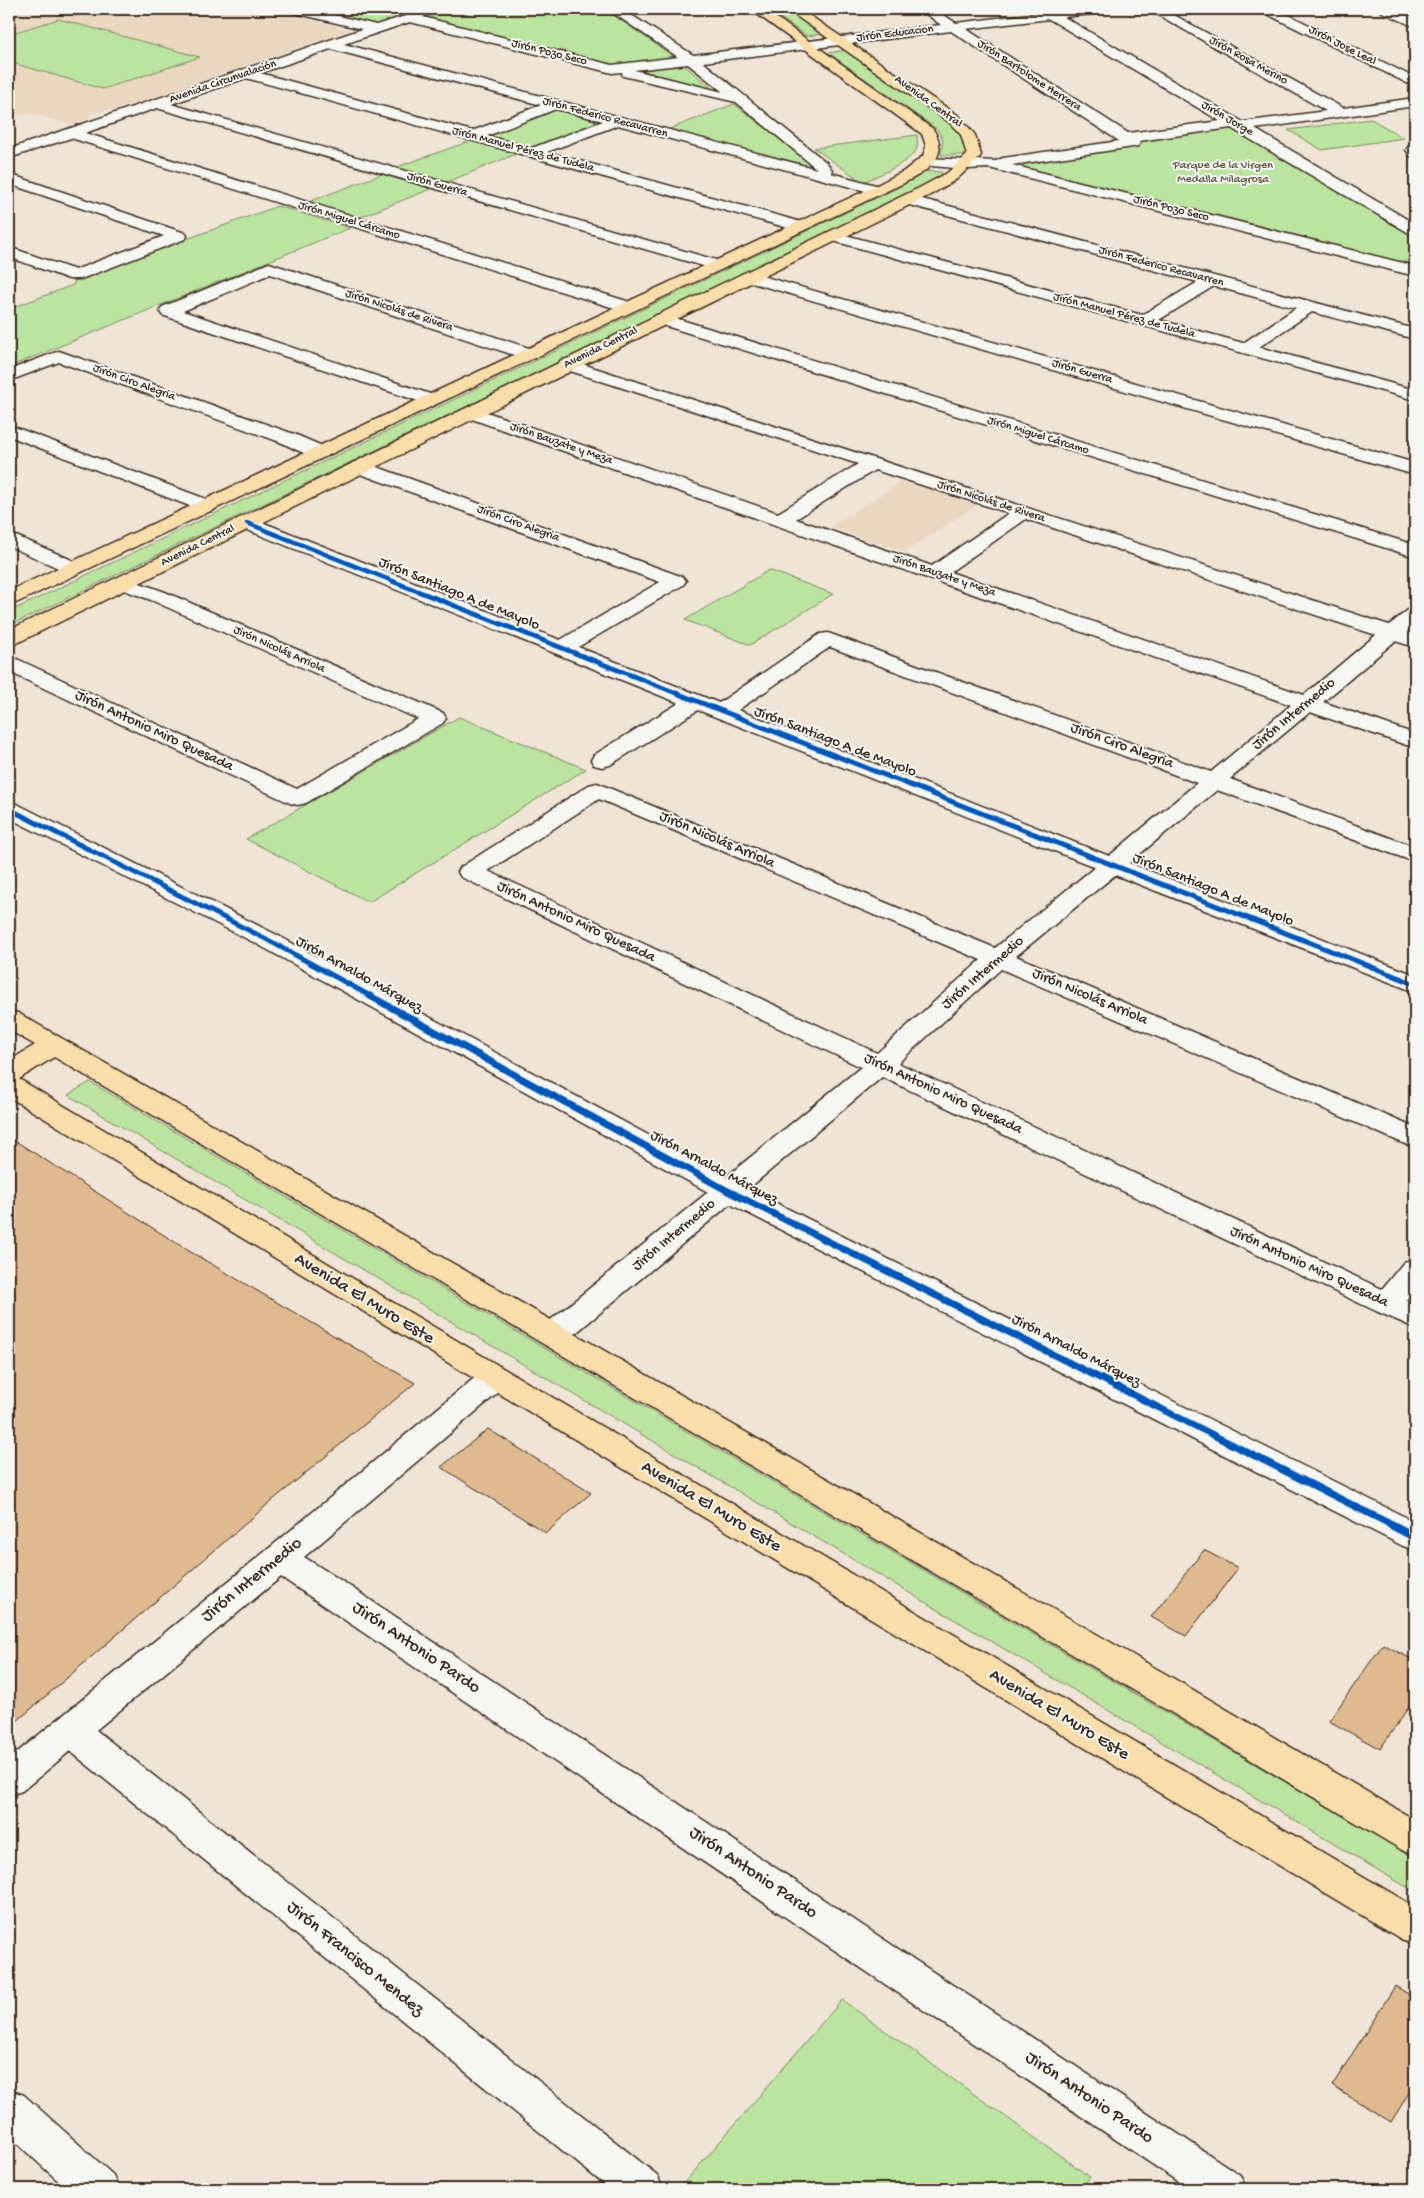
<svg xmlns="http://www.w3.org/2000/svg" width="1424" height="2198" font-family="'Gochi Hand',sans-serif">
	<rect width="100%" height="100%" fill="#efe4d5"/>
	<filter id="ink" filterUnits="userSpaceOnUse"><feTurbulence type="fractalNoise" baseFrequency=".02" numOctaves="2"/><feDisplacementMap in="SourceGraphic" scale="10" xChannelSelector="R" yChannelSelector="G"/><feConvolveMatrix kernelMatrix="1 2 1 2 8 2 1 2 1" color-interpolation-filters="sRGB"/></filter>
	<g filter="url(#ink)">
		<path fill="#ead7c0" d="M9 9H267L351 30 114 111 109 109 89 115 88 120 72 125 31 114 9 115Z
			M902 481 977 505 905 552 830 527Z"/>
		<path fill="#bbe4a0" stroke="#7b875f" d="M311 9H422L374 25Z
			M451 9H596L612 14 677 59 614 66 422 19Z
			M767 9H785L822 34 807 36Z
			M59 19 200 57 103 89 9 62V34Z
			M847 50 954 124C963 133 966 143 966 155H941L943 140 938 130 828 53Z
			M684 65 714 90 640 70Z
			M734 104 811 162 810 165 804 166 667 130Z
			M550 108 602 122 534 148 481 135Z
			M1371 119 1404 138 1322 150 1288 130Z
			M1233 126 1415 233V269L1006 164 1133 140Z
			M917 135C917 139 918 144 917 148 913 161 879 175 866 181H861L814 148Z
			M473 140 521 152 447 182 397 167Z
			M924 171 941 172 942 176 664 312 9 626V612L905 184Z
			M382 174 431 189 353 220 303 204Z
			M278 206 350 228 9 367V309L73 285 76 279Z
			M769 570 833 594 750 645 685 620Z
			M459 717 586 769 369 902 246 839Z
			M90 1082 1415 1858V1892L68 1095Z
			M842 2000 1090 2177 1080 2189H679Z"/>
		<path fill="#dfba90" stroke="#3b2a1e" d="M9 1137 189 1251 415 1383 274 1499 9 1728Z
			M488 1429 591 1493 546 1533 441 1467Z
			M1204 1550 1238 1568 1186 1636 1151 1617Z
			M1383 1644 1415 1661V1698L1380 1749 1329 1721Z
			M1395 1986 1415 1998V2083L1391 2122 1332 2086Z"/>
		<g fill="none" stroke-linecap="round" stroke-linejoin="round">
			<g stroke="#3b2a1e" stroke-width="3">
				<path id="minor" d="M289 9H310L376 25 428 9 432 12 423 17 612 65 678 57 607 9H622L693 55 941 25 920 9H934L956 23 1039 13V9L1053 11 1105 9 1104 12 1099 13 1064 17 1243 122 1326 111 1148 9H1163L1343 108 1415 98V106L1255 129 1415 224V235L1409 233 1231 128 1139 141 1140 143 1138 146 1133 147 1012 165 1415 266V276L989 168 966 169 920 165 918 162 920 159 925 158 996 161 1003 158 1119 141 951 31 703 62 827 163 832 170 831 173 883 187 886 190 883 193H873L618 125 547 152 805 223 807 226 805 229 799 231 246 78 171 104 723 262 725 265 723 268 717 270 157 108 85 133 633 303 635 307 633 311 627 312 71 138 9 158V149L362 29 290 12ZM1049 19 1220 121 1128 133 966 29ZM410 22 612 73 622 72 623 76 736 102 817 169 344 44ZM331 49 541 105 472 131 260 73ZM688 64 723 92 634 70ZM556 109 603 121 532 148 487 136Z
					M1262 9H1277L1415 78V87L1263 12Z
					M1381 9H1396L1415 18V27L1382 12Z
					M1415 144V157L1410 156 1406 150 1410 145Z
					M9 174 185 233 187 236 185 239 81 279H69L9 257V247L75 270 164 236 9 184Z
					M907 195 1415 329V339L1312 312 1259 347 1415 390V400L826 239 824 236 826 233H838L1142 315 1198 282 902 203 899 200 902 197ZM1214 286 1296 308 1243 343 1159 320Z
					M269 263 535 350 538 354 535 358H523L270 274 183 311 436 396 439 400 436 404 430 405 162 315 160 311 162 307Z
					M748 272 1415 463V475L742 280 740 277 742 274Z
					M662 314 1415 545V557L656 323 654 319 656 315Z
					M59 351 294 434 327 448 329 452 327 456C312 460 294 448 280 442L59 362 9 381V370Z
					M567 359 1389 625 1408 610 1415 608V624L1407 631 1415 634V647L1395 641 1323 702 1415 734V748L1310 712 1230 779 1415 847V862L1217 790 1129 863 1415 975V992L1115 875 1016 956 1415 1128V1147L1405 1144 1001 969 898 1063 1382 1289 1404 1262 1415 1259V1289L1406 1300 1415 1305V1328L1376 1311 882 1077 748 1189 1415 1522V1550L1403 1546 730 1204 564 1343 553 1346 542 1343 538 1335 542 1327 708 1192 257 944 9 818V802L17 804 275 934 726 1177 861 1067 461 877 458 872 461 867 589 785 597 783 995 948 1095 867 698 710 610 765 602 767 594 765 591 760 594 755 679 703 240 527 237 523 240 519 247 517 254 519 560 640 660 582 352 471 350 467 352 463 359 461 366 463 683 577 686 581 683 585 578 647 719 703 820 634 828 633 1211 772 1291 705 466 417 463 413 466 409 472 408 478 409 778 513 858 464 561 368 558 364 561 360ZM875 470 1009 513 932 566 796 519ZM1026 519 1376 635 1304 695 950 572ZM830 647 1197 783 1109 856 738 710ZM599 799 981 960 877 1053 488 871Z
					M9 425 214 502 217 506 214 510 207 512 200 510 9 436Z
					M9 533 81 564 84 568 81 572 74 574 67 572 9 546Z
					M123 577 165 592 443 713 446 718 443 723 306 803 298 805 290 803 9 672V658L17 659 297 789 418 719 151 600 116 587 113 583 116 579Z
					M495 1367 506 1370 511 1378 506 1386 304 1557 334 1576 1240 2175 1246 2189H1189L281 1577 96 1730 657 2175 663 2189H610L70 1751 22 1791 9 1795V1759L267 1550 484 1370Z
					M9 2090 24 2095 113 2175 119 2189H67L9 2136Z"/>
			</g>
			<g stroke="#3b2a1e" stroke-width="3">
				<path id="major" d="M750 9H764L933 129C957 165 908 180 883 193L16 603 9 605V591L873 187 904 171 923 156 926 146 922 134Z
					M786 9H800L959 116 975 135 981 155 979 158 957 179 932 194 17 643 9 644V630L921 187 947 173 967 155 961 135 949 122Z
					M9 1011 18 1013 63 1039 1183 1684 1415 1820V1855L1402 1850 1157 1704 54 1057 19 1079 506 1370 1415 1907V1944L1401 1939 9 1097V1061L35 1045 9 1030Z"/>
			</g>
			<use href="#minor" fill="#f6f6f2" fill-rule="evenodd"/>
			<use href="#major" fill="#f9deab" fill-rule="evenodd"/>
			<g stroke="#f6f6f2" stroke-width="6">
				<path id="cycleway-far3" d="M247 523 395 582"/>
			</g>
			<g stroke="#f6f6f2" stroke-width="8">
				<path id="cycleway-far2" d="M392 581 1415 984
					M9 809 266 939 372 997"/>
			</g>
			<g stroke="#f6f6f2" stroke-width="10">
				<path id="cycleway-far1" d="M370 996 728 1191 1392 1525"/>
			</g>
			<g stroke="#f6f6f2" stroke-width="12">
				<path id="cycleway" d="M1390 1524 1415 1537"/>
			</g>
			<use href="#cycleway-far3" stroke="#0057b8" stroke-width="4.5"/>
			<use href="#cycleway-far2" stroke="#0057b8" stroke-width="5"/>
			<use href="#cycleway-far1" stroke="#0057b8" stroke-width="7"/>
			<use href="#cycleway" stroke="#0057b8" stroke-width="9"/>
		</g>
	</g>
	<g text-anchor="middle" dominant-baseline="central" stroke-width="4" stroke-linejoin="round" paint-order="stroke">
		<g font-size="12" fill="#3b2a1e" stroke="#f6f6f2">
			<text transform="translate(895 34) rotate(-7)">Jirón Educacion</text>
			<text transform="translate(1342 46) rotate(27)">Jirón Jose Leal</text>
			<text transform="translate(549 53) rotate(14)">Jirón Pozo Seco</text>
			<text transform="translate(1248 61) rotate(29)">Jirón Rosa Merino</text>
			<text transform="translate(1029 76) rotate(33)">Jirón Bartolome Herrera</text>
			<text transform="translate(223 82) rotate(-19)">Avenida Circunvalación</text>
			<text transform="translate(928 102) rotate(36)">Avenida Central</text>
			<text transform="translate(605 118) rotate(15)">Jirón Federico Recavarren</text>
			<text transform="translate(1227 119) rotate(30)">Jirón Jorge</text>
			<text transform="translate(523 150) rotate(15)">Jirón Manuel Pérez de Tudela</text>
			<text transform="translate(437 185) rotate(16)">Jirón Guerra</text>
			<text transform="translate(1171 209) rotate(14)">Jirón Pozo Seco</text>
			<text transform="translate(349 221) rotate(17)">Jirón Miguel Cárcamo</text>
			<text transform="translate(1161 267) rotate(15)">Jirón Federico Recavarren</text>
			<text transform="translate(399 311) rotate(18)">Jirón Nicolás de Rivera</text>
			<text transform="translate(1124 316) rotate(15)">Jirón Manuel Pérez de Tudela</text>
			<text transform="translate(601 348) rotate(-26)">Avenida Central</text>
			<text transform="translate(1082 372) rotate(16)">Jirón Guerra</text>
			<text transform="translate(134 383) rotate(20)">Jirón Ciro Alegria</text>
			<text transform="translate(1038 436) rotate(17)">Jirón Miguel Cárcamo</text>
			<text transform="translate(561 444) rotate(19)">Jirón Bauzate y Meza</text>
			<text transform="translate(991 502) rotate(18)">Jirón Nicolás de Rivera</text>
			<text transform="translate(518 524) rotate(20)">Jirón Ciro Alegria</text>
			<text transform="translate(198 546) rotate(-26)">Avenida Central</text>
			<text transform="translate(944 576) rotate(19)">Jirón Bauzate y Meza</text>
			<text transform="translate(279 650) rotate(24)">Jirón Nicolás Arriola</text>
		</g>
		<g font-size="12" fill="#5b583e" stroke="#f6f6f2">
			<text x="1223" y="166">Parque de la Virgen<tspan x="1223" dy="14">Medalla Milagrosa</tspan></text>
		</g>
		<g font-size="15" fill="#3b2a1e" stroke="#f6f6f2">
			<text transform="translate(459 594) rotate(22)">Jirón Santiago A de Mayolo</text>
			<text transform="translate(1294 714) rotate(-40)">Jirón Intermedio</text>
			<text transform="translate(154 731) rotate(25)">Jirón Antonio Miro Quesada</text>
			<text transform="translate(835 742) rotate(21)">Jirón Santiago A de Mayolo</text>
			<text transform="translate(1122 746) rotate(20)">Jirón Ciro Alegria</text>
			<text transform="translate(717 840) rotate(23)">Jirón Nicolás Arriola</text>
			<text transform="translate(1213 890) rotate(22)">Jirón Santiago A de Mayolo</text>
			<text transform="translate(576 922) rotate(25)">Jirón Antonio Miro Quesada</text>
			<text transform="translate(983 973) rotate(-41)">Jirón Intermedio</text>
			<text transform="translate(359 975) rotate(29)">Jirón Arnaldo Márquez</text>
			<text transform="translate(1090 997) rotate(23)">Jirón Nicolás Arriola</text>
			<text transform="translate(943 1094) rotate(25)">Jirón Antonio Miro Quesada</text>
			<text transform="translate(714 1168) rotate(28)">Jirón Arnaldo Márquez</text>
			<text transform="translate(674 1235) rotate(-40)">Jirón Intermedio</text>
			<text transform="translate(1309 1267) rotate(25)">Jirón Antonio Miro Quesada</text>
			<text transform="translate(1076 1351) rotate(27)">Jirón Arnaldo Márquez</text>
		</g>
		<g font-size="18" fill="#3b2a1e" stroke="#f6f6f2">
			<text transform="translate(364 1299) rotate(31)">Avenida El Muro Este</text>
			<text transform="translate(711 1507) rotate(31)">Avenida El Muro Este</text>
			<text transform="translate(252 1580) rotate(-39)">Jirón Intermedio</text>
			<text transform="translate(416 1648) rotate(34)">Jirón Antonio Pardo</text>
			<text transform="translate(1059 1715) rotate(31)">Avenida El Muro Este</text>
			<text transform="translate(753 1873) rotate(34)">Jirón Antonio Pardo</text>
			<text transform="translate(355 1959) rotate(39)">Jirón Francisco Mendez</text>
			<text transform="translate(1089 2098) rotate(34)">Jirón Antonio Pardo</text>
		</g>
	</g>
	<rect width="1424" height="2198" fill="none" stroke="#f6f6f2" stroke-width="30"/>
	<rect x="15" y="15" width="1394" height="2168" fill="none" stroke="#3b2a1e" stroke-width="2" filter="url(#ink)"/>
</svg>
